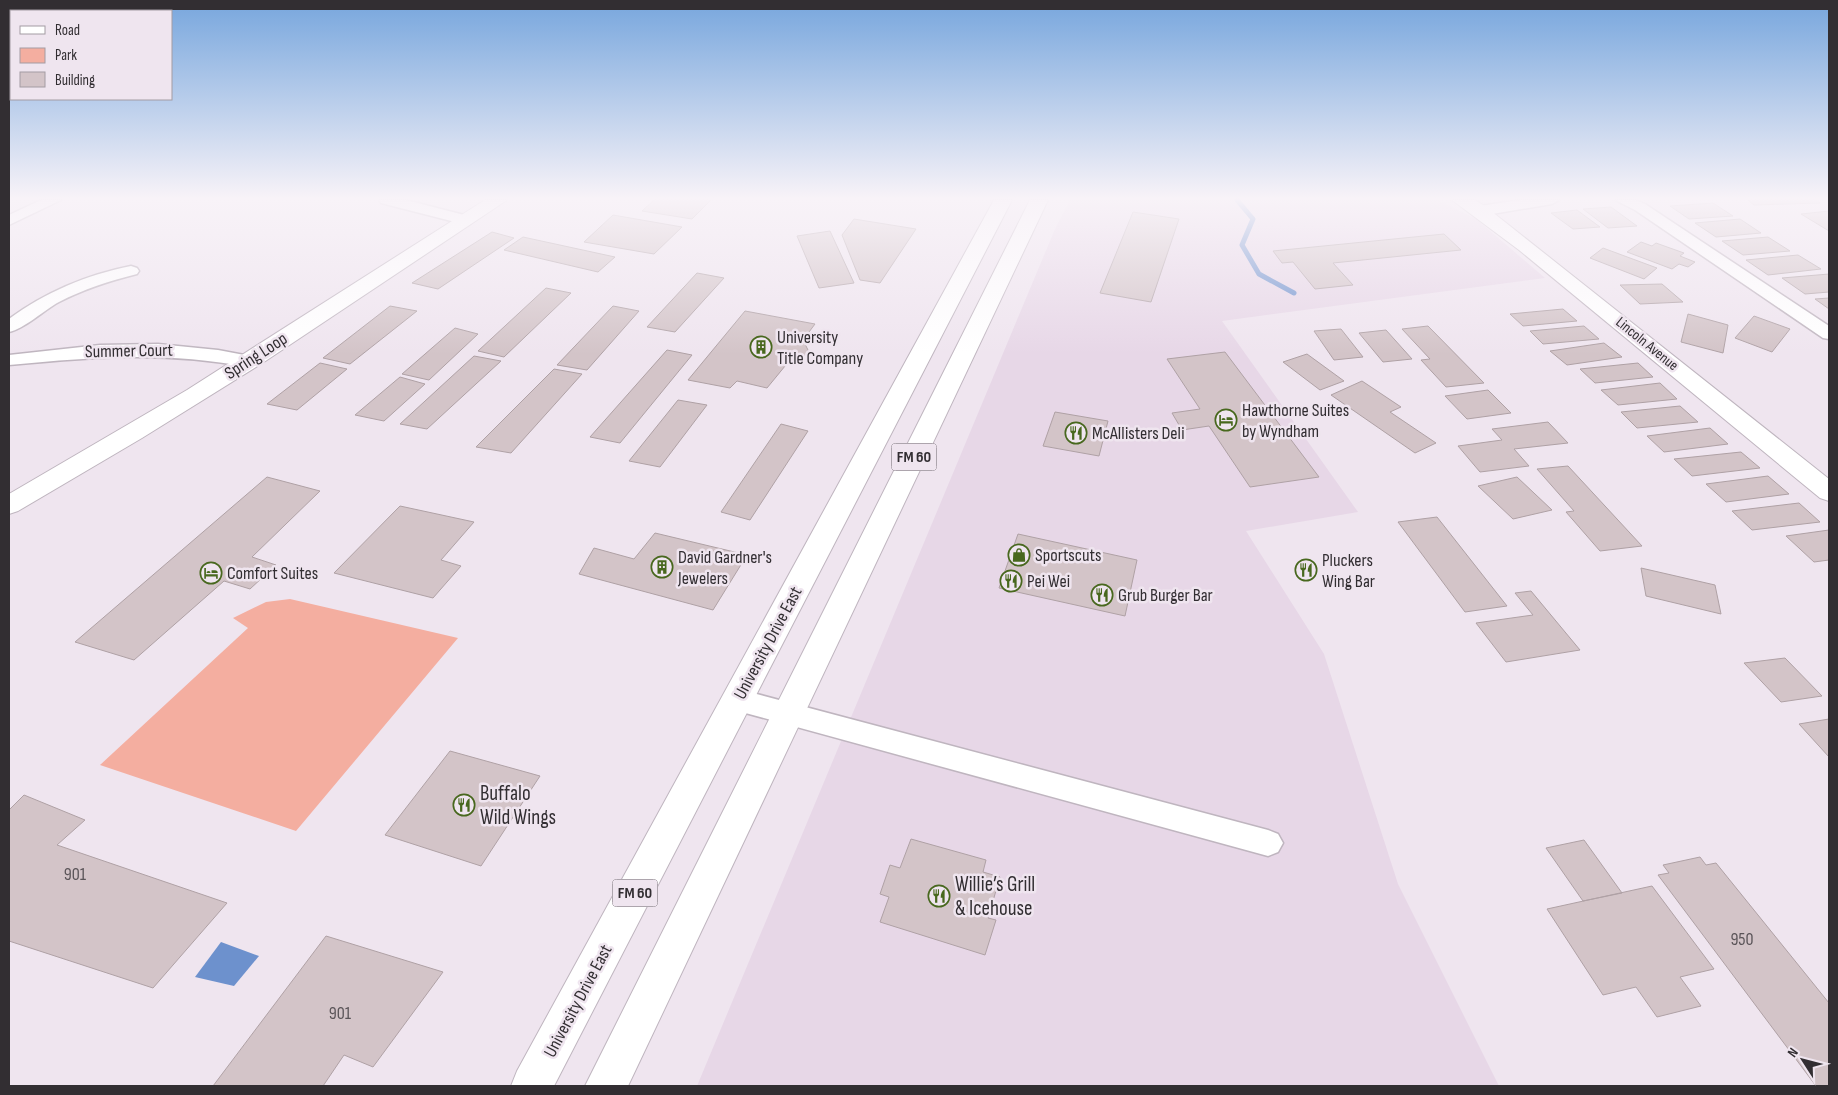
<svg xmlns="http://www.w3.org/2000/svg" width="1838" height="1095" font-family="'Sofia Sans Condensed',sans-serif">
	<rect width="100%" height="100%" fill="#efe5ef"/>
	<path fill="#e7d7e7" d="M1070 200H1438L1476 219 1545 278 1222 321 1358 512 1246 531 1324 654 1398 884 1499 1086H697L1055 229Z"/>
	<path fill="#f4aea0" d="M290 599 458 638 296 831 100 765 248 628 233 618 266 602Z"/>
	<path fill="#6d91cd" d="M221 942 259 956 234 986 195 977Z"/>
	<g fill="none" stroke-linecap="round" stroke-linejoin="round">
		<path stroke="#6d91cd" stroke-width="5" d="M1237 200 1253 219 1242 245 1259 274 1294 293"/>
	</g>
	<path fill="#d3c4c8" stroke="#afa1a5" d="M654 200H711L692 219 642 211Z
		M1748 200H1816L1820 203 1754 205Z
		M1713 203 1733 216 1689 219 1670 206Z
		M1611 207 1637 226 1608 228 1583 209Z
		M1577 210 1600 227 1573 229 1551 213Z
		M1829 211V231L1801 214Z
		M1133 212 1179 219 1151 302 1100 293Z
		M613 215 682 227 654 254 584 242Z
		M854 219 916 229 880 283 860 280 842 235Z
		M1740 219 1761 233 1716 237 1695 223Z
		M830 231 854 283 819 288 797 236Z
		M492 232 514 238 438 289 412 283Z
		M1444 234 1461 250 1333 263 1353 285 1315 289 1293 262 1282 263 1273 251Z
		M523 237 615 257 598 272 504 250Z
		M1768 237 1790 251 1743 255 1722 241Z
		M1641 242 1652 246 1656 243 1684 253 1680 256 1695 262 1688 267 1679 264 1672 269 1627 252Z
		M1603 248 1657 268 1644 279 1590 258Z
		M1798 255 1821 269 1768 275 1746 260Z
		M697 273 724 278 675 332 647 327Z
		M1829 274V292L1805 294 1782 278Z
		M1662 284 1683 302 1640 304 1620 285Z
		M546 288 571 293 504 357 478 351Z
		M1829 298V309L1815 299Z
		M390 306 417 311 350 364 323 358Z
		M613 306 639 311 587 370 557 365Z
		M1563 309 1577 321 1523 326 1510 314Z
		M745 311 815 324 803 340 810 354 790 360 767 388 737 381 730 388 688 380Z
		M1688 314 1728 325 1723 353 1681 342Z
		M1754 316 1790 329 1772 352 1735 338Z
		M1428 326 1484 383 1446 387 1421 360 1430 359 1402 329Z
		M1584 326 1599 339 1543 344 1530 331Z
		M455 328 478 334 429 380 402 374Z
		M1341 329 1363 357 1334 360 1314 331Z
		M1386 330 1412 359 1383 362 1359 333Z
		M1604 343 1622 357 1567 365 1550 351Z
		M667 350 692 355 620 443 590 437Z
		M1225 352 1319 477 1250 487 1209 426 1182 430 1172 413 1200 409 1167 359Z
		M1307 354 1344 381 1320 390 1283 362Z
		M474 356 501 361 427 429 400 424Z
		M320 363 347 369 297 410 267 404Z
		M1638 363 1653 377 1595 383 1580 369Z
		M554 369 582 374 511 453 476 447Z
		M400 377 425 384 384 421 355 415Z
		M1362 381 1401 407 1390 412 1436 443 1415 453 1331 395Z
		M1660 383 1677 399 1618 405 1601 390Z
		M1488 390 1511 413 1467 419 1445 396Z
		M678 400 707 405 660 467 629 461Z
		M1680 406 1698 422 1637 428 1621 412Z
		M1055 412 1108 421 1099 456 1043 446Z
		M1548 422 1568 443 1514 449 1529 466 1480 472 1458 446 1502 440 1492 429Z
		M781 424 808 431 750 520 721 512Z
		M1710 428 1728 444 1664 452 1647 436Z
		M1741 452 1760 468 1692 476 1674 459Z
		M1568 466 1642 546 1600 551 1566 512 1574 511 1537 469Z
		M1768 476 1789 494 1726 502 1706 484Z
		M267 477 320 491 252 557 276 565 250 589 224 581 134 660 75 642Z
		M1517 477 1552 510 1513 519 1478 486Z
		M1799 503 1820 522 1752 530 1732 511Z
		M400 506 474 522 441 560 461 566 433 598 334 573Z
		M1437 517 1507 606 1465 612 1398 522Z
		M1829 530V560L1814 562 1786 536Z
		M655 533 747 555 713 610 579 574 594 548 634 559Z
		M1018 534 1137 560 1125 616 999 588Z
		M1641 568 1715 585 1721 614 1646 596Z
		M1531 591 1580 650 1506 662 1476 623 1533 615 1515 593Z
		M1785 658 1822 696 1781 702 1744 663Z
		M1829 719V757L1799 724Z
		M450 751 540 776 481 866 385 835Z
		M24 795 85 820 57 845 227 903 153 988 9 941V810Z
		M911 839 986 860 983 872 1000 877 988 918 996 920 985 955 880 922 889 897 880 894 890 865 900 868Z
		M1584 840 1622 893 1583 901 1546 848Z
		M1700 857 1706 865 1716 863 1829 1003V1086H1816L1658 875 1669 873 1663 865Z
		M1652 886 1714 969 1680 977 1701 1006 1657 1017 1636 987 1603 995 1547 909Z
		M326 936 443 972 373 1067 344 1055 323 1086H213Z"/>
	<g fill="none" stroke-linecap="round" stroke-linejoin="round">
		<g stroke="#bfb5bf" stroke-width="3">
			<path id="minor" d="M41 200H61L9 225V215Z
				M379 200H406L472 217 475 220 467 225 381 203Z
				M1520 200H1559L1552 204 1480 216 1472 211 1480 206Z
				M1615 200H1636L1645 204 1829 326V339L1823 338 1635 210Z
				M131 266 137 268 139 271 137 274C109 281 84 289 59 302 44 310 24 329 9 332V319C46 292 86 275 131 266Z
				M158 344 218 350 255 357 258 361 255 365 249 367C163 351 94 357 9 365V355L100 345Z
				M738 689 1268 830 1278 834 1283 843 1278 852 1268 856 738 711 729 707 725 700 729 693Z"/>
		</g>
		<g stroke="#bfb5bf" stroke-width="2">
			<path id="tertiary" d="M485 200H507L264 362 142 438 18 511 9 514V494L187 390Z
				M1452 200H1475L1486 207 1829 479V501L1820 498 1519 250Z"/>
		</g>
		<g stroke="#bfb5bf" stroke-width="2">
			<path id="primary" d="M994 200H1012L554 1086H511L517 1071Z
				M1030 200H1048L628 1086H585Z"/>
		</g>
		<use href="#minor" fill="#fff" fill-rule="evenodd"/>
		<use href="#tertiary" fill="#fff" fill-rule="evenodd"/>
		<use href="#primary" fill="#fff" fill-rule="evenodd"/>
	</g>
	<linearGradient id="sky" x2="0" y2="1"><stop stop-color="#77a6dd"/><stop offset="0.56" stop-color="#f8f3f8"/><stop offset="1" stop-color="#f8f3f8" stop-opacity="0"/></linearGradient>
	<rect width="1838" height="354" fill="url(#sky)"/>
	<defs>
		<g id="building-ring" transform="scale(1.125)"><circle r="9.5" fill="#efe5ef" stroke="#48681e" stroke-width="1.5"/><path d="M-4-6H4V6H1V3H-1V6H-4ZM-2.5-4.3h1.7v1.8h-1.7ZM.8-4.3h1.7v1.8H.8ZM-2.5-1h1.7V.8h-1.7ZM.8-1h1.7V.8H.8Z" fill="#48681e"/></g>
		<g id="hotel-ring" transform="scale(1.125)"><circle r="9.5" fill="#efe5ef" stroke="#48681e" stroke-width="1.5"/><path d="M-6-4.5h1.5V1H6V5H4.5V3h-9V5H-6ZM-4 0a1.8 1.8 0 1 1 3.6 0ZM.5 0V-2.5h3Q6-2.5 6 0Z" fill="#48681e"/></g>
		<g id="restaurant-ring" transform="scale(1.125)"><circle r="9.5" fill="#efe5ef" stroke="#48681e" stroke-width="1.5"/><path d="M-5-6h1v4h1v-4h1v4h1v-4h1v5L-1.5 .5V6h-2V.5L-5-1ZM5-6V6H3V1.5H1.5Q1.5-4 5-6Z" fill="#48681e"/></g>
		<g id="shop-ring" transform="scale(1.125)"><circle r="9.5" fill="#efe5ef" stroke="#48681e" stroke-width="1.5"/><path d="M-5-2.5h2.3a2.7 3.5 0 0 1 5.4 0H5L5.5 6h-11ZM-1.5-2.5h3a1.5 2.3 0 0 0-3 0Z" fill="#48681e"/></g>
	</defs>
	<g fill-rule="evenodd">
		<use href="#building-ring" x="761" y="347"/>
		<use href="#hotel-ring" x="1226" y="420"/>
		<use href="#restaurant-ring" x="1076" y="433"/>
		<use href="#shop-ring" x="1019" y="555"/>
		<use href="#building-ring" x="662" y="567"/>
		<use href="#restaurant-ring" x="1306" y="570"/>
		<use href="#hotel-ring" x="211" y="573"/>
		<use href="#restaurant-ring" x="1011" y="581"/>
		<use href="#restaurant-ring" x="1102" y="595"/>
		<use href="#restaurant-ring" x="464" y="805"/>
		<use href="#restaurant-ring" x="939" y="896"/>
	</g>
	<g text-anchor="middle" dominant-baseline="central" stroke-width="5" stroke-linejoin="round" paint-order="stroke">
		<g font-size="15" fill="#322e32" stroke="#efe5ef">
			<text transform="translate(1647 344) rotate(39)">Lincoln Avenue</text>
		</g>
		<g fill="#efe5ef" stroke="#6b656b" stroke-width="1">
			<rect x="891.5" y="443.5" width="45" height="27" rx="4"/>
			<rect x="612.5" y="879.5" width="45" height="27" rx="4"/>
		</g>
		<g font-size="16" font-weight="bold" fill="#322e32">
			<text x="914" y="457">FM 60</text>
			<text x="635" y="893">FM 60</text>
		</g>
		<g font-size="18" fill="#322e32" stroke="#efe5ef" text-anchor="start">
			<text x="777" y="337">University<tspan x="777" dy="21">Title Company</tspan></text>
			<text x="1242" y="410">Hawthorne Suites<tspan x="1242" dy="21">by Wyndham</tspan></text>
			<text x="1092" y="433">McAllisters Deli</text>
			<text x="1035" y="555">Sportscuts</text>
			<text x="678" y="557">David Gardner's<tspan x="678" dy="21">Jewelers</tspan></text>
			<text x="1322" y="560">Pluckers<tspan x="1322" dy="21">Wing Bar</tspan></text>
			<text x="227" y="573">Comfort Suites</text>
			<text x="1027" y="581">Pei Wei</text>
			<text x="1118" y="595">Grub Burger Bar</text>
		</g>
		<g font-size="18" fill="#322e32" stroke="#efe5ef">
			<text transform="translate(129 351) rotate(-1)">Summer Court</text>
			<text transform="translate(256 356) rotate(-33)">Spring Loop</text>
			<text transform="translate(768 643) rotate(-62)">University Drive East</text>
			<text transform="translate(578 1001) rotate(-62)">University Drive East</text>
		</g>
		<g font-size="18" fill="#5a5458">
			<text x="75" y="874">901</text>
			<text x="1742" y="939">950</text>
			<text x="340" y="1013">901</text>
		</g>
		<g font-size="21" fill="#322e32" stroke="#efe5ef" text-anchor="start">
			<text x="480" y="793">Buffalo<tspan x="480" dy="24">Wild Wings</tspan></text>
			<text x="955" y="884">Willie’s Grill<tspan x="955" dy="24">&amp; Icehouse</tspan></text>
		</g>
	</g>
	<rect width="1838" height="1095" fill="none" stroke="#322e32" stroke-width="20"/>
	<rect x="10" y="10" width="162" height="90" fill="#efe5ef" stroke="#a39ca3"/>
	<rect x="20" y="26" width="25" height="8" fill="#ffffff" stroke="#a39ca3"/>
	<text x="55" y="35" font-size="15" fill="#322e32">Road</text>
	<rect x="20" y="48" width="25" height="15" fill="#f4aea0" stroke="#a39ca3"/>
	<text x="55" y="60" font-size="15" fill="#322e32">Park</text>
	<rect x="20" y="72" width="25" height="15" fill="#d3c4c8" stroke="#a39ca3"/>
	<text x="55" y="85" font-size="15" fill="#322e32">Building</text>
	<g transform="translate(1803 1060) rotate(306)" stroke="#efe5ef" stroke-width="4" paint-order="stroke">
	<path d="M0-4L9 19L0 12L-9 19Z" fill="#322e32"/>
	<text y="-8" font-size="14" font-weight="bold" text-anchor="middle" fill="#322e32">N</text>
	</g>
</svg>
